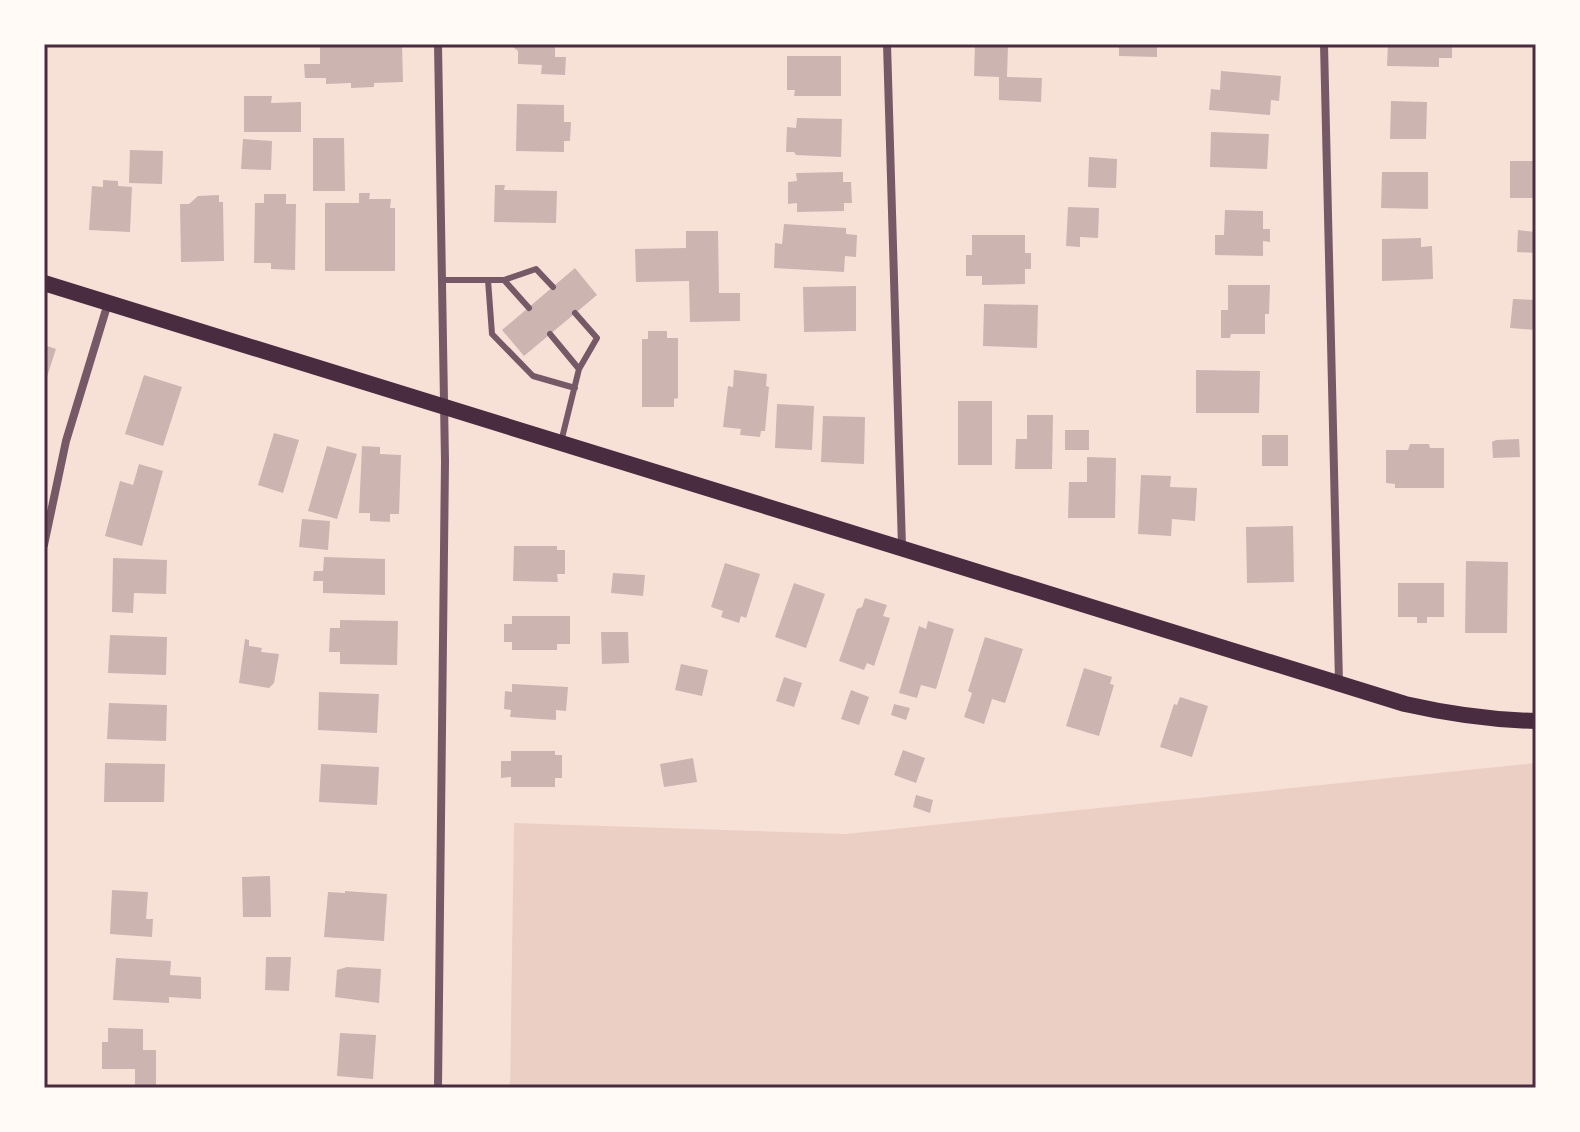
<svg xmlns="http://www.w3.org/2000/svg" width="1580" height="1132" font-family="Arial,sans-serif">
	<rect width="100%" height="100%" fill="#f7e1d7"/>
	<path fill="#ebcfc5" d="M1536 763V1088H510L514 823 846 834Z"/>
	<path fill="#ccb4b1" d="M320 44H402L403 82 374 83V87L351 88V83L326 84V78H305L304 64H320Z
		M509 44H555V57H566L565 75 541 74 542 65 518 64V51Z
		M975 44H1008L1007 77 1042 78 1041 102 999 100V77L974 76Z
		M1119 44H1157V57L1119 56Z
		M1388 44H1452V58H1439V67L1387 66Z
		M787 56H841V96H794L795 90H787Z
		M1221 71 1281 76 1279 101 1271 100 1270 115 1209 110 1211 89 1220 90Z
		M244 96H272L271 103 301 102V132H244Z
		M1391 101 1427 102 1426 139H1390Z
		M517 104 564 105V122H571L570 141H564V152L516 151Z
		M797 118 842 119 841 157 796 155 794 152H786L787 127 796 128Z
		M1211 132 1269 134 1267 169 1210 167Z
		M313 138H344L345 191H313Z
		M243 139 272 141 271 170 241 169Z
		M130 150 163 151 162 184 129 183Z
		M1089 157 1117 159 1116 188 1088 187Z
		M1510 161H1536V198H1510Z
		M843 172V182H851L852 203H844V211L797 212V203L788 204V182L797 181 796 173Z
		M1382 172H1428V209L1381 208Z
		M103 180 118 181V186L132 187 130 232 89 230 92 186 103 187Z
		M495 185H505L504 190 557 191 556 223 494 222Z
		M359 193H370L369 199H391L390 208H395V271H325V203H359Z
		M264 194H286V204H296L295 270 271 269V263H254L255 203H264Z
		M219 195V202H223L224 261 181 262 180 204H189L198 196Z
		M1068 207 1099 208 1098 238 1080 237V247L1066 246Z
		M1225 210 1263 211V229H1270V242L1263 241V256L1215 255V235H1224Z
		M784 224 846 228V234L857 235 856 257 845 256 844 272 774 268 775 243 782 244Z
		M1518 230 1536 232V253L1517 252Z
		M686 231H718L719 293H740V321L690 322 689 281 636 282 635 249 686 248Z
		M972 235H1025V253H1031V269H1025V284L982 285V276H966V255H972Z
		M1421 238V247L1432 246 1433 279 1382 281V239Z
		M575 268 597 295 524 356 502 330Z
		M1228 285H1270L1269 314H1265V334H1231L1230 338H1221V310H1228Z
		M856 286V331L804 332 803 287Z
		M1513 299 1536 300V330L1510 328Z
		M984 304 1038 305 1037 348 983 346Z
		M648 331H667V338H678V398L674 399V407H642V339H648Z
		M44 345 56 349 45 383H44Z
		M734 370 767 374 766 386 769 387 765 431H761L760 437 740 435 741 429 723 427 728 386 733 387Z
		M1196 370 1260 371 1259 413H1196Z
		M144 375 182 387 163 446 125 434Z
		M958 401H992V465H958Z
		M777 404 814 406 812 450 775 448Z
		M1027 415H1053L1052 469H1015L1016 439H1027Z
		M823 416 865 417 864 464 821 462Z
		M1065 430H1089V450H1065Z
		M274 433 299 440 283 493 258 485Z
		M1262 435H1288V466H1262Z
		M1519 439 1520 457 1493 458 1492 442 1496 440Z
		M1410 444H1429L1430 448H1444V488H1395V484L1386 483V450H1408Z
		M327 446 357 454 337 519 308 511Z
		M362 446 380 447V454L401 455 399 514H390V522L370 521V513H359Z
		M1087 457 1116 458 1115 518H1068L1069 482H1087Z
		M139 464 163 471 142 546 105 536 120 481 133 485Z
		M1141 475 1171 476 1170 487 1197 488 1195 521 1172 519 1171 536 1138 534Z
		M302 519 330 521 328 550 299 547Z
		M1293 526 1294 582 1247 583 1246 527Z
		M514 546H557V550H565V574H557L558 582 513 581Z
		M324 557 385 559V595L323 593V581H313L314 571H323Z
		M113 558 167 560 166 594 134 593 133 613 112 612Z
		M1466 561 1508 562 1507 633H1465Z
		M725 563 760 574 746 618 741 616 739 623 721 617 723 611 711 607Z
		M613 573 645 575 643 596 611 593Z
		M794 583 825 594 806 648 775 637Z
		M1398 583H1444V617H1427V623H1417V617H1398Z
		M865 598 887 605 883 616 890 618 874 666 867 663 864 670 839 661 857 609 862 607Z
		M512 616H570V644H557V650H512V642H504V624H512Z
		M340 620 398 621 397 665 340 664V652H329L330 628H340Z
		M928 621 954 629 936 689 921 685 917 698 899 693 919 626 926 629Z
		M601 632H628L629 663 602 664Z
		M110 635 167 637 166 675 108 673Z
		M985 637 1023 649 1005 703 992 699 984 724 964 717 972 693 968 691Z
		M245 639 249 640V646L262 648 261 652 279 654 274 683 269 688 239 683Z
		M681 664 708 670 702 696 675 690Z
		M1084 668 1112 677 1110 684 1114 685 1099 736 1066 726Z
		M784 677 802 683 794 707 776 701Z
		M512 684 568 687 566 711 556 710V720L510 717 511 710 504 709 505 691 512 692Z
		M851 690 869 697 859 725 841 719Z
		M319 692 379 694 377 733 318 730Z
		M1180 697 1208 706 1192 757 1160 747 1174 704 1177 705Z
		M109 703 167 705 166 741 107 739Z
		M894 704 910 708 906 720 891 715Z
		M903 750 925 758 916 783 894 775Z
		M511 751H555V755H562V778H555V787H511V777L501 778V761H511Z
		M693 758 697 782 664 787 660 764Z
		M105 763 165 764 164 802H104Z
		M321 764 379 767 377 805 319 802Z
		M916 795 933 800 930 813 913 807Z
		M270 876 271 917H243L242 877Z
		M112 890 148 892 146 919H153L152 937 110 934Z
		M345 891 387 894 384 941 324 937 328 892 345 893Z
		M266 957H291L289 991 265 990Z
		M116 958 171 961 170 975 201 977V999L169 997V1003L113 1000Z
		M347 967 381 969 379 1003 335 997 337 970Z
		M108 1028 143 1029V1050H156V1088H135V1069H102V1042H108Z
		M340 1033 376 1035 373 1079 337 1076Z"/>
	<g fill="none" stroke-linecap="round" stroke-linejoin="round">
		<path stroke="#755966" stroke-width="6" d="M442 280H504L529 308
			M488 280 492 334 533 376 575 388
			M504 280 536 269 553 287
			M575 313 597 338 579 369
			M550 334 579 369 561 442"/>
		<path stroke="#755966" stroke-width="8" d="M438 44 445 461 438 1088
			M887 44 902 547
			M1324 44 1339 683
			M44 545 66 441 108 303"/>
		<path stroke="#4a2c40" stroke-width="16" d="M44 283 1405 704C1449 714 1491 720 1536 721"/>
	</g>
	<rect width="1580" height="1132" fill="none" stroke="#fffaf5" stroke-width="92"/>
	<rect x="46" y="46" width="1488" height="1040" fill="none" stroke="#4a2c40" stroke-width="3"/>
</svg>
